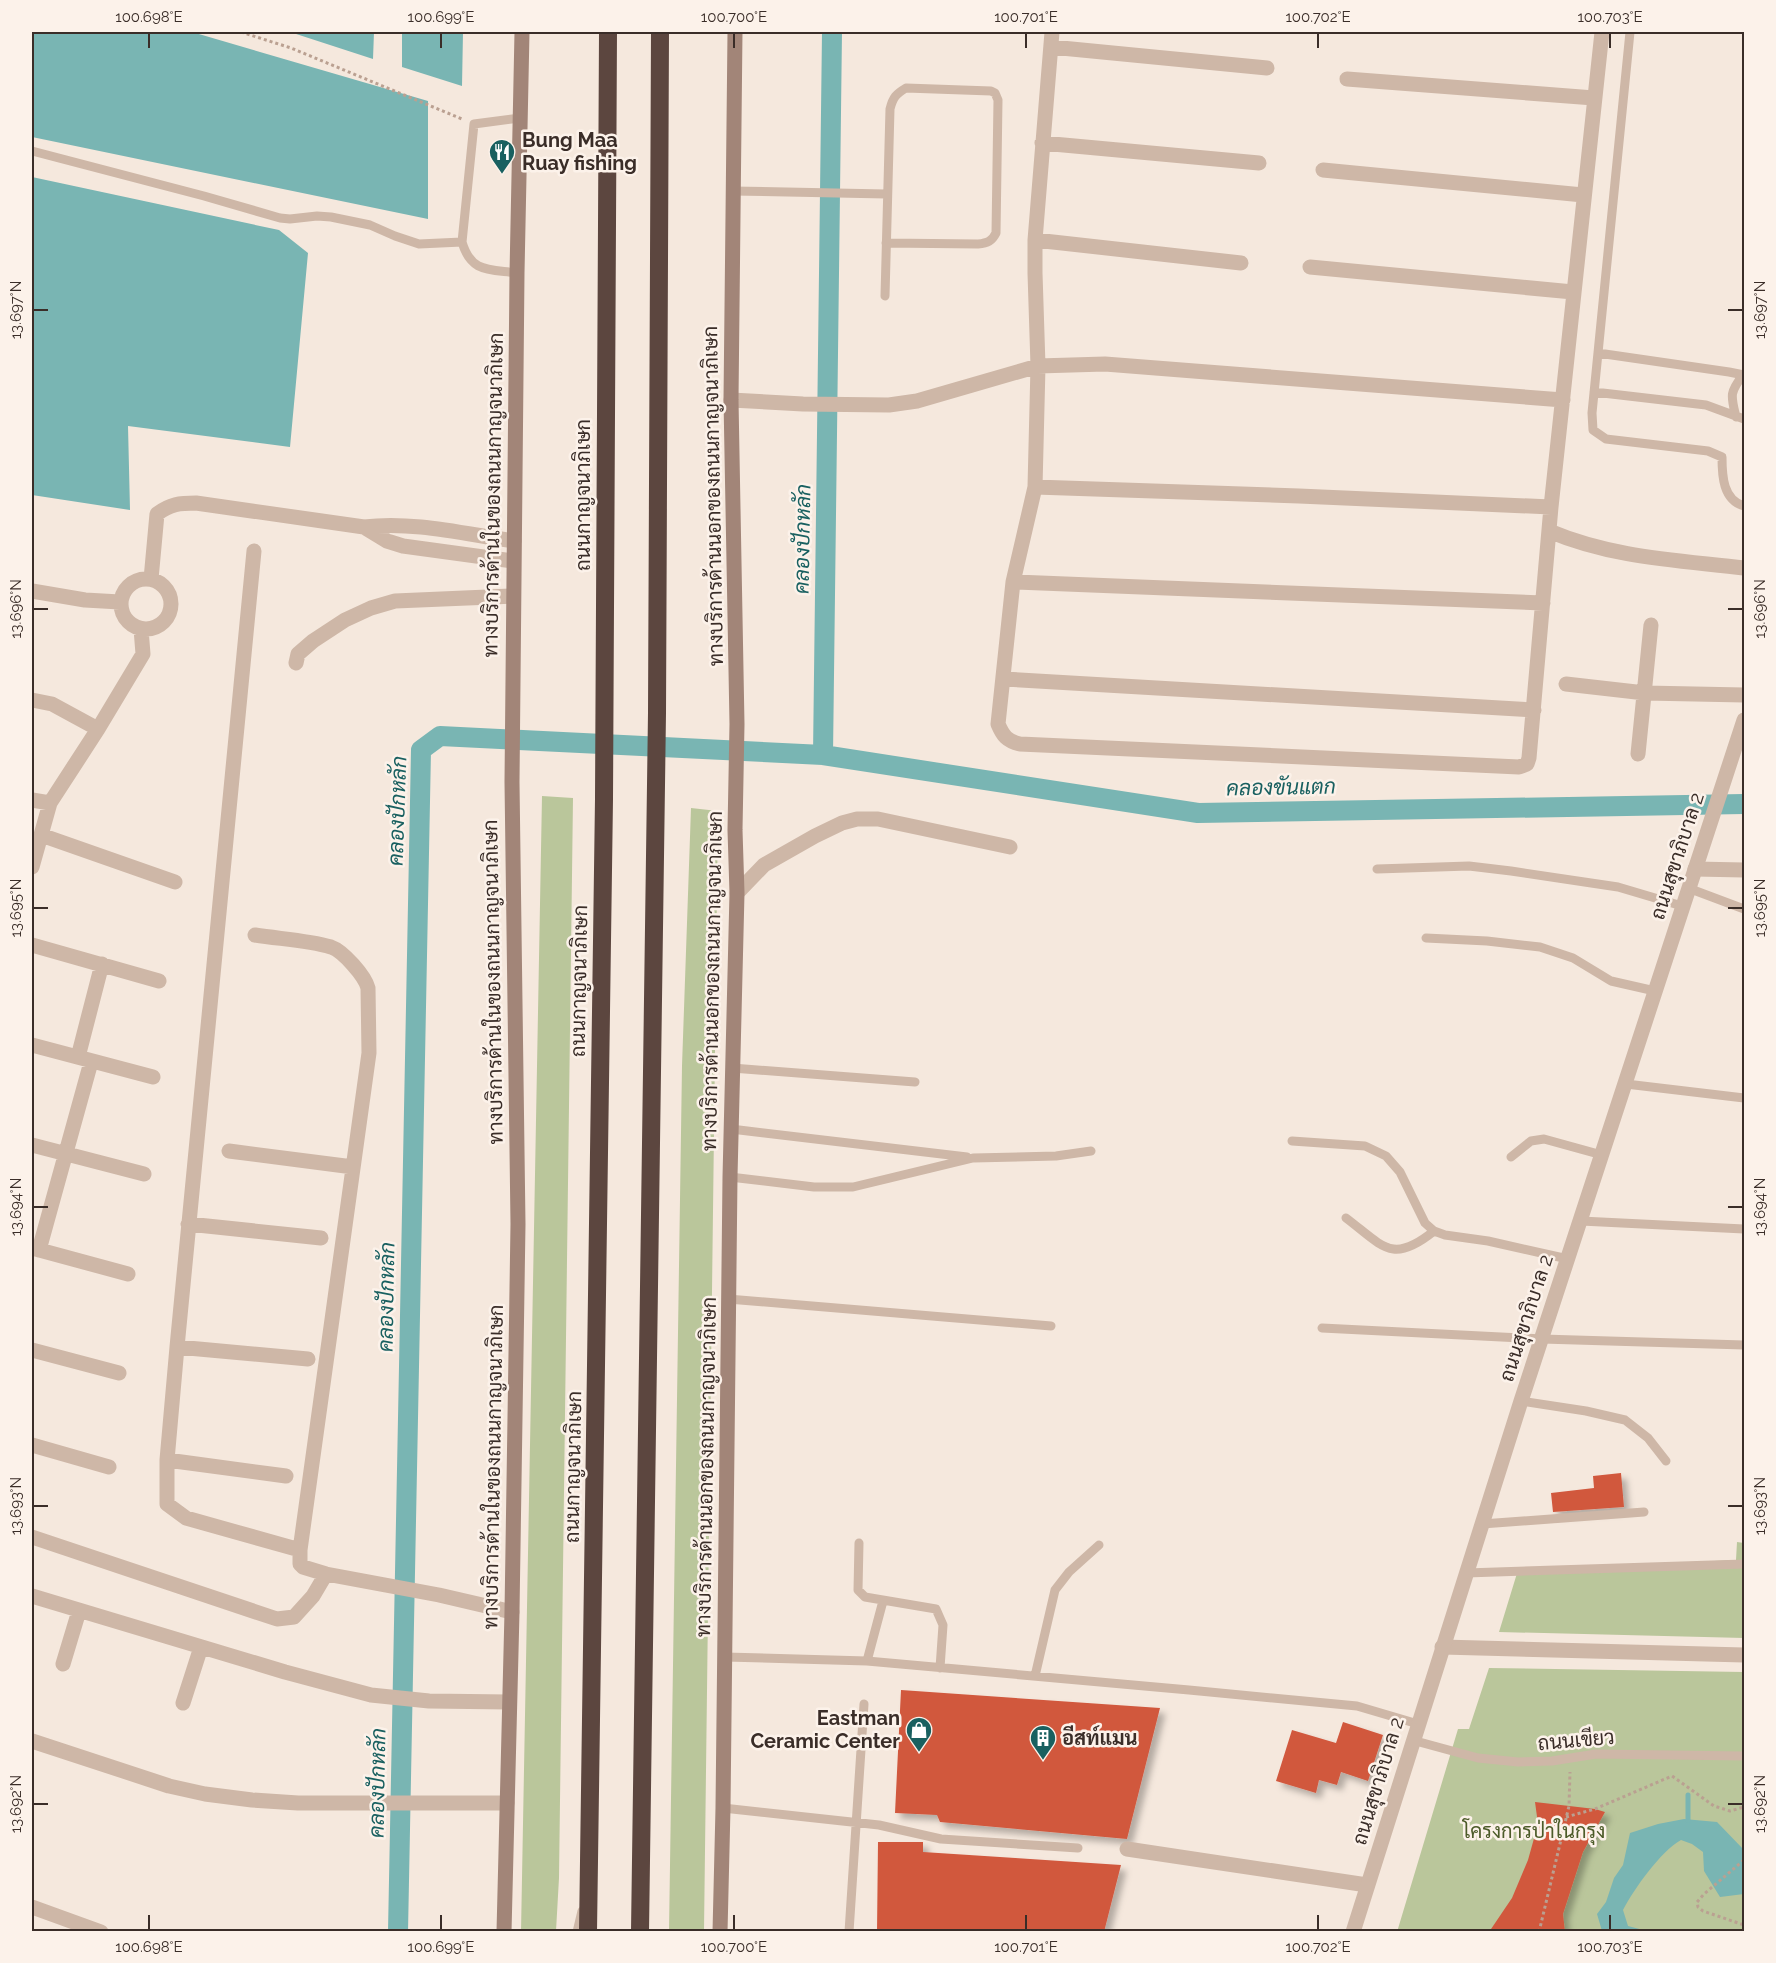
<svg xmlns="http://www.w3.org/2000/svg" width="1776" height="1963" font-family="Raleway,Sarabun,sans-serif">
	<defs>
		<filter id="shadow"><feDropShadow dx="5.5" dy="5.5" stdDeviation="3" flood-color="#0004"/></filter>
	</defs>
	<rect width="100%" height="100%" fill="#f5e8dd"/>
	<path fill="#bac69b" d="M542 796 573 798 559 1878 556 1931 521 1932Z
		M691 808 718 811 704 1931 669 1932 682 1066Z
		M1737 1542 1744 1543V1638L1499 1632 1518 1570 1736 1560Z
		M1489 1668 1744 1672V1931L1397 1932 1458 1729H1469Z"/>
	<path fill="#79b5b3" d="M32 32H192L428 101V219L32 137Z
		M290 32H374L373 59Z
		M402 32H463L462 86 402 67Z
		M32 177 279 230 308 253 290 447 128 426 130 510 32 495Z
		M1684 1819 1717 1822 1744 1850V1894L1720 1897 1704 1871 1703 1852 1692 1844 1681 1840C1660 1852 1634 1889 1623 1910L1628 1926 1647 1931H1602L1597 1914 1606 1902 1614 1878 1623 1865 1630 1833 1658 1824Z"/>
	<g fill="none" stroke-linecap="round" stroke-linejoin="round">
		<path stroke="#79b5b3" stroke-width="5" d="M1688 1820V1795"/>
		<path stroke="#79b5b3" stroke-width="20" d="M823 755 832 32
			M398 1932 421 750 440 736 823 755 1198 813 1744 804"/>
	</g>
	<path fill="#d1583e" filter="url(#shadow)" d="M1621 1473 1624 1507 1553 1512 1551 1493 1594 1488 1593 1476Z
		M901 1690 1160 1708 1127 1839 940 1822 937 1815 895 1813Z
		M1343 1722 1383 1735 1368 1781 1341 1772 1337 1785 1319 1780 1316 1793 1276 1781 1292 1730 1336 1743Z
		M1535 1802 1595 1809 1605 1812 1583 1852 1563 1914 1565 1932H1489L1512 1898 1528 1860 1538 1824Z
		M878 1842H923V1852L1121 1865 1104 1932H877Z"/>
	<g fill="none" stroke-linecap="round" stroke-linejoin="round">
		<path stroke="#baa091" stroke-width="3" stroke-dasharray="3 3" stroke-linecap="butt" d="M241 32 291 48 462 119
			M1566 1817 1595 1809 1672 1776 1714 1806 1730 1811 1744 1807
			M1744 1860 1704 1894 1697 1902 1698 1907 1703 1911 1744 1925
			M1539 1932 1569 1806 1570 1772"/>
		<path stroke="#ceb7a7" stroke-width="9" d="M1630 32 1592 413 1593 430 1606 439 1708 451 1722 457C1722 476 1723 500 1744 506
			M32 151 204 196 280 218 290 219 317 216 331 217 370 225 395 236 419 244 462 242
			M732 191 886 194
			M517 273C489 269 471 273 462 242L474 124 520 118
			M885 296 890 109C893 97 896 94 906 88L991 91 995 93 998 100 996 233C992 241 988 243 978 244L886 243
			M1598 353 1729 372 1744 375
			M1594 392 1706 405 1744 419
			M1736 417C1731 396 1729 393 1743 375
			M1377 869 1469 866 1511 871 1618 887 1682 906
			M1688 888 1744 909
			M1426 938 1487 941 1540 947 1573 958 1611 981 1655 991
			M732 1068 915 1082
			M1626 1084 1744 1098
			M731 1129 967 1157
			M1292 1141 1365 1146 1386 1156 1400 1172 1425 1223 1434 1231 1445 1235 1488 1241 1568 1259
			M1511 1157 1531 1141 1544 1139 1602 1155
			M730 1177 814 1187H853L973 1158 1056 1156 1091 1151
			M1346 1218C1383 1246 1392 1265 1434 1231
			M1581 1221 1744 1229
			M728 1299 1051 1326
			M1322 1328 1542 1339 1744 1345
			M1521 1401 1586 1411 1625 1420 1648 1438 1666 1461
			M1482 1524 1644 1512
			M859 1543 858 1590 865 1597 936 1609 943 1625 940 1668
			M1466 1573 1744 1564
			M725 1657 867 1661 1189 1690 1357 1706 1418 1724
			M867 1661 883 1601
			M1035 1676 1055 1590 1069 1572 1099 1545
			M1412 1740 1478 1758 1518 1762 1552 1761 1596 1754 1744 1756
			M723 1808 879 1825 941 1839 1078 1848
			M577 1932 582 1911
			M849 1932 864 1704"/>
		<path stroke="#ceb7a7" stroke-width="15" d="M1052 32 1035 240V273L1038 366 1035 487 1013 582 998 724C1003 736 1007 741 1020 744L1519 767 1527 764 1529 758 1551 507 1602 32
			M1051 47 1267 68
			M1347 79 1594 98
			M1042 143 1259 163
			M1323 170 1583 195
			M1035 240 1241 263
			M1310 267 1573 292
			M731 400 803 404 889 405 917 401 1038 366 1105 364 1563 400
			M1035 487 1299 496 1551 507
			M364 527 387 541 403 546 513 561
			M1549 531C1613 558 1677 560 1744 568
			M254 551 177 1347 167 1460V1504L186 1518 300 1550
			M121 604a25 25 0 1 1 50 0a25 25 0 1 1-50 0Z
			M151 579 157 514C170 504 180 503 196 503L364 527C414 521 464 534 514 541
			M1013 582 1543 603
			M32 591 85 600 120 602
			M296 663 298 654 313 641 345 620 371 608 395 601 513 596
			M1004 679 1534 710
			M1566 684 1645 693 1744 695
			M32 700 52 704 98 729
			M1638 754 1651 625
			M32 800 50 803
			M41 835 175 882
			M32 867 50 803 98 729 143 654 141 629
			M1695 869 1744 870
			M737 893 764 865 815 836 842 823 857 819H878L1010 847
			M255 935C280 939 307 940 331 947 343 951 365 976 368 988L369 1053 300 1550V1564L303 1567 326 1574 439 1595 512 1612
			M32 945 159 981
			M32 1045 153 1077
			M78 1057 102 964
			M32 1145 144 1174
			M229 1151 353 1167
			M188 1224 321 1238
			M32 1248 128 1274
			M39 1250 91 1062
			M177 1347 308 1359
			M32 1350 119 1373
			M32 1445 109 1467
			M167 1460 286 1476
			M32 1537 277 1619 294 1617 313 1596 326 1574
			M32 1596 285 1672 371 1695 429 1701 509 1702
			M1442 1647 1744 1655
			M63 1664 79 1611
			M183 1703 201 1647
			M32 1741 169 1786 205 1794 252 1800 298 1803H507
			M1127 1849 1367 1885
			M32 1907 101 1932"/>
		<path stroke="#ceb7a7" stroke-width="15" d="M1353 1932 1521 1401 1744 720"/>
		<path stroke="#a28578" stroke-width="15" d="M504 1932 512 1612 518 1224 512 782 517 273 522 32
			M720 1932 723 1808 730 1177 737 893 735 830 737 724 731 400 735 32"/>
		<path stroke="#5c463f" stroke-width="18" d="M588 1932 604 799 608 32
			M640 1932 657 713 660 32"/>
	</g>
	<path fill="none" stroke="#3a2d28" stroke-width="2" d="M149 33V48M441 33V48M734 33V48M1026 33V48M1318 33V48M1610 33V48M33 310H48M1728 310H1743M33 609H48M1728 609H1743M33 908H48M1728 908H1743M33 1207H48M1728 1207H1743M33 1506H48M1728 1506H1743M33 1804H48M1728 1804H1743M149 1915V1930M441 1915V1930M734 1915V1930M1026 1915V1930M1318 1915V1930M1610 1915V1930"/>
	<defs>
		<g id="restaurant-pin" transform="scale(1.35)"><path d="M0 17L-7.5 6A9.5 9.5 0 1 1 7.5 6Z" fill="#196060" stroke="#fcf2ea"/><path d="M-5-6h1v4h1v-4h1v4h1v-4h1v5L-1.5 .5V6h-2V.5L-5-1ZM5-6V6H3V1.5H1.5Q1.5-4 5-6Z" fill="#fff"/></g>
		<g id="shop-pin" transform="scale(1.35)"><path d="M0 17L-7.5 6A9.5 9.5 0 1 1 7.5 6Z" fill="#196060" stroke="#fcf2ea"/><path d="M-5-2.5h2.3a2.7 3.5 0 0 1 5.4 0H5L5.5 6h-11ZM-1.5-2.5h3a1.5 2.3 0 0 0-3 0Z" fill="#fff"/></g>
		<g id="building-pin" transform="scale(1.35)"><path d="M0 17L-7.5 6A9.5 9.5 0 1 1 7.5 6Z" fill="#196060" stroke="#fcf2ea"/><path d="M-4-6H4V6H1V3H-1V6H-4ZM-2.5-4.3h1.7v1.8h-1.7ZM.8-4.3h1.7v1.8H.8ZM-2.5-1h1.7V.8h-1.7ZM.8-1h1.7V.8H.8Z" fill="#fff"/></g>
	</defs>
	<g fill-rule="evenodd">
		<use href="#restaurant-pin" x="502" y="152"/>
		<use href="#shop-pin" x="919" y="1730"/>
		<use href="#building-pin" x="1043" y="1738"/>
	</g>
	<g text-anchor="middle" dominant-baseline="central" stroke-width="5" stroke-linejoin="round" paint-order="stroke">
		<g font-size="20" font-weight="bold" fill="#3a2d28" stroke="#fcf2ea" text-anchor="start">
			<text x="522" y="140">Bung Maa<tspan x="522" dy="23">Ruay fishing</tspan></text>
			<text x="900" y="1718" text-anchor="end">Eastman<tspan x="900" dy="23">Ceramic Center</tspan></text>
			<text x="1062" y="1738">อีสท์แมน</text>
		</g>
		<g font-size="20" fill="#3a2d28" stroke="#fcf2ea">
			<text transform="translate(493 495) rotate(-89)">ทางบริการด้านในของถนนกาญจนาภิเษก</text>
			<text transform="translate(583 495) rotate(-90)">ถนนกาญจนาภิเษก</text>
			<text transform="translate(713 496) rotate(-91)">ทางบริการด้านนอกของถนนกาญจนาภิเษก</text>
			<text transform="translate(1677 856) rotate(-72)">ถนนสุขาภิบาล 2</text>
			<text transform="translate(579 981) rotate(-89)">ถนนกาญจนาภิเษก</text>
			<text transform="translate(712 981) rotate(-89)">ทางบริการด้านนอกของถนนกาญจนาภิเษก</text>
			<text transform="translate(493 982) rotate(-91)">ทางบริการด้านในของถนนกาญจนาภิเษก</text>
			<text transform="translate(1526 1318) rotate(-72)">ถนนสุขาภิบาล 2</text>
			<text transform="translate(493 1467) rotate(-89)">ทางบริการด้านในของถนนกาญจนาภิเษก</text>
			<text transform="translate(573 1467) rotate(-89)">ถนนกาญจนาภิเษก</text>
			<text transform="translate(706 1467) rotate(-89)">ทางบริการด้านนอกของถนนกาญจนาภิเษก</text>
			<text transform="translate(1576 1740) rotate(-5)">ถนนเขียว</text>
			<text transform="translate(1378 1781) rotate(-73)">ถนนสุขาภิบาล 2</text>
		</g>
		<g font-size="20" fill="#4c5b29" stroke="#fcf2ea">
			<text x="1534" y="1831">โครงการป่าในกรุง</text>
		</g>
		<g font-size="21" font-style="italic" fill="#196060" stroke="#fcf2ea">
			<text transform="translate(802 539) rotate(-89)">คลองปักหลัก</text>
			<text transform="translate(1281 787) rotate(-1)">คลองขันแตก</text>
			<text transform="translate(397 811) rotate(-88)">คลองปักหลัก</text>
			<text transform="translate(386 1297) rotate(-89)">คลองปักหลัก</text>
			<text transform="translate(377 1783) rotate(-89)">คลองปักหลัก</text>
		</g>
	</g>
	<rect width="1776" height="1963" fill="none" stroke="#fcf2ea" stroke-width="66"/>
	<rect x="33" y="33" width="1710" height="1897" fill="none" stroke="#3a2d28" stroke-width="2"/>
	<g font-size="15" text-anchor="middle" fill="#3a2d28">
		<text x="149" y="22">100.698°E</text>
		<text x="441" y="22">100.699°E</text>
		<text x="734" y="22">100.700°E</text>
		<text x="1026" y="22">100.701°E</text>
		<text x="1318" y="22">100.702°E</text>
		<text x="1610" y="22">100.703°E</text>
		<text transform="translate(16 310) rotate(-90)" y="5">13.697°N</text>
		<text transform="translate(1760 310) rotate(-90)" y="5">13.697°N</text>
		<text transform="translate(16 609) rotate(-90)" y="5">13.696°N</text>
		<text transform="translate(1760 609) rotate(-90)" y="5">13.696°N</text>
		<text transform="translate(16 908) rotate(-90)" y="5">13.695°N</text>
		<text transform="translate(1760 908) rotate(-90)" y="5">13.695°N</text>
		<text transform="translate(16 1207) rotate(-90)" y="5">13.694°N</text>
		<text transform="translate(1760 1207) rotate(-90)" y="5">13.694°N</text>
		<text transform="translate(16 1506) rotate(-90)" y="5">13.693°N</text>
		<text transform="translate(1760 1506) rotate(-90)" y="5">13.693°N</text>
		<text transform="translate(16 1804) rotate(-90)" y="5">13.692°N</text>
		<text transform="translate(1760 1804) rotate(-90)" y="5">13.692°N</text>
		<text x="149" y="1952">100.698°E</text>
		<text x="441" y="1952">100.699°E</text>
		<text x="734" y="1952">100.700°E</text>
		<text x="1026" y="1952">100.701°E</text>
		<text x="1318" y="1952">100.702°E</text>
		<text x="1610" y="1952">100.703°E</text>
	</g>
</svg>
